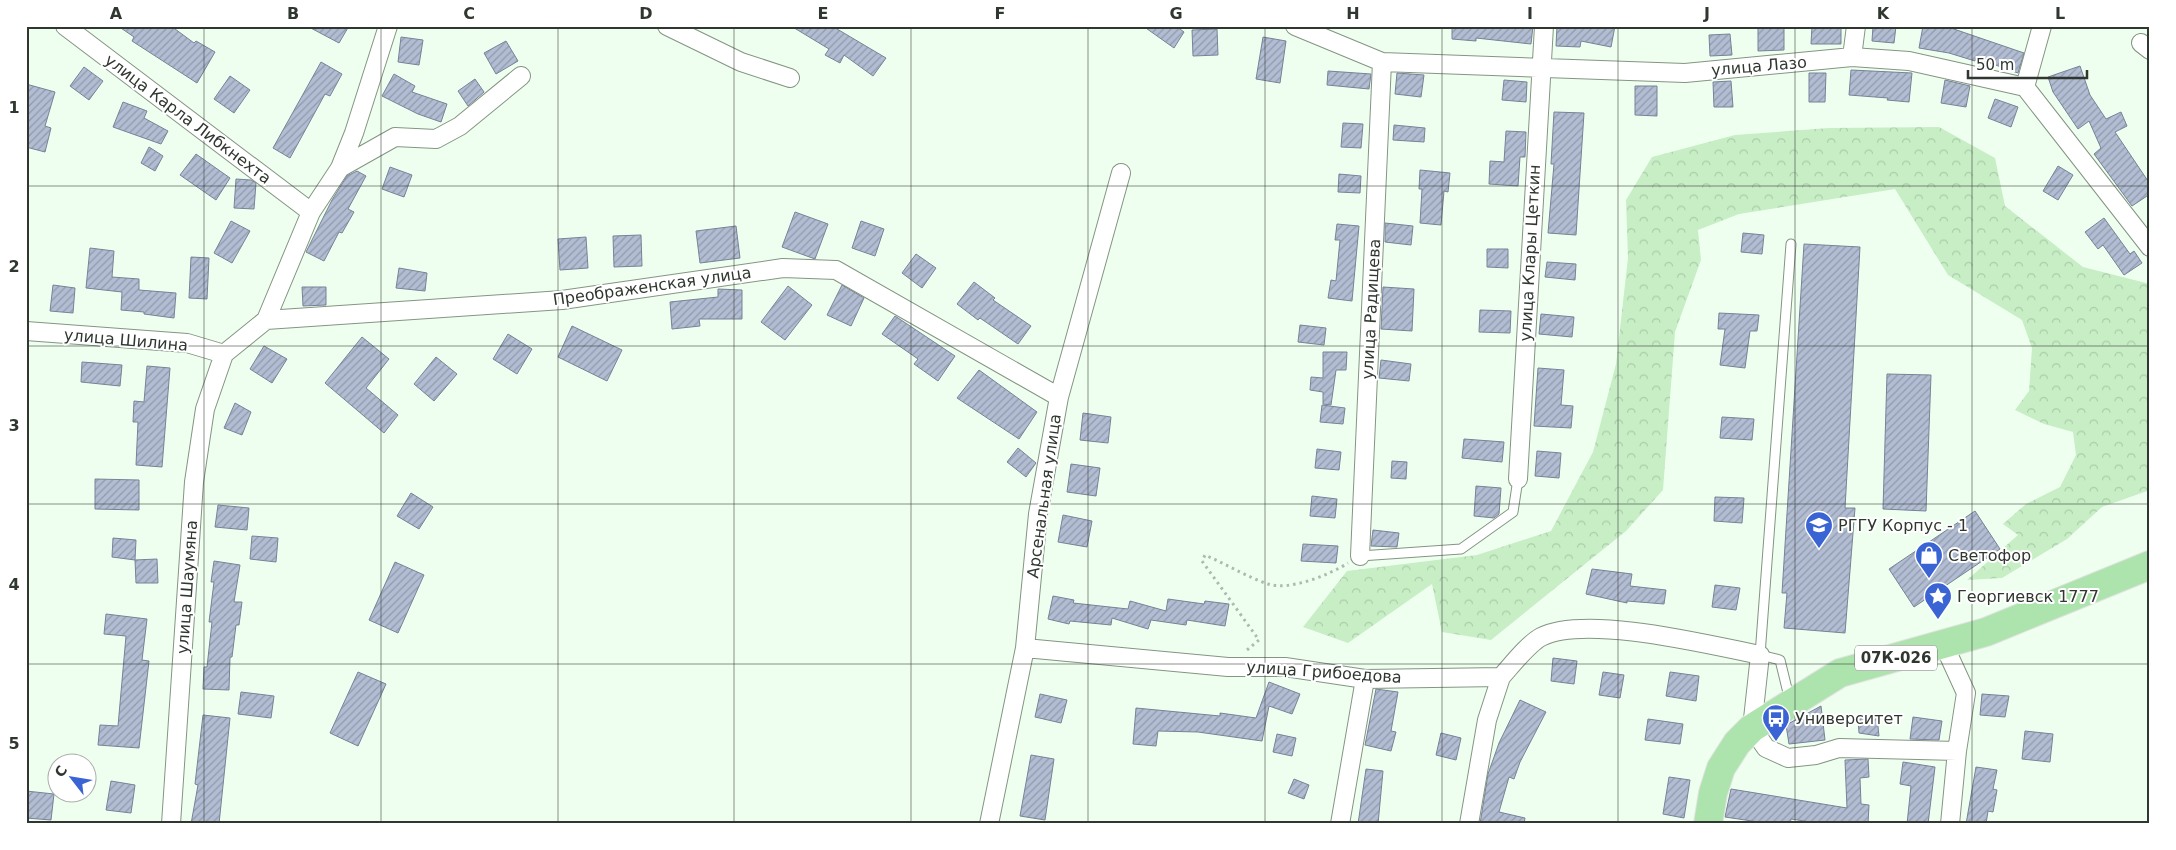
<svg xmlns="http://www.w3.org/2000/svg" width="2176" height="850" font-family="'DejaVu Sans',sans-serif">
	<defs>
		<pattern id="forest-crowns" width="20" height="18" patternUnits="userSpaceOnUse" patternTransform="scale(1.25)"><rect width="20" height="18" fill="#c7eec5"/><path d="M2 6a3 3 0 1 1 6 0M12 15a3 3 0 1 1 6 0" fill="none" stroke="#abcdaa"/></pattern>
		<pattern id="building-hatch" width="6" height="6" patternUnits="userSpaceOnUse" patternTransform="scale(1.25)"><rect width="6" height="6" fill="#b2bdd3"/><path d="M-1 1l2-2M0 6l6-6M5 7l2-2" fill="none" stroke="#919aac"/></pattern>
	</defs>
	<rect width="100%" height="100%" fill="#efffef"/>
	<path fill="url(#forest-crowns)" d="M1939 127 1995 158 2005 206 2083 267 2150 284V490L2102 507 2067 539 2002 578 1967 580 2018 535 2003 524 2026 504 2060 487 2076 455 2073 432 2044 424 2015 410 2029 391 2032 348 2022 320 1948 275 1895 189 1739 214 1698 230 1701 260 1675 332 1663 490 1626 531 1491 640 1442 632 1432 584 1348 643 1303 627 1347 571 1477 555 1551 531 1593 452 1616 364 1628 258 1626 200 1652 157 1735 135 1829 128Z"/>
	<path fill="url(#building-hatch)" stroke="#788297" d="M118 26H171L194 43 196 41 215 52 197 83 132 41 134 37Z
		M307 26H349L339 43Z
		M791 26H832L886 58 873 76 844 55 840 63 825 55 829 49Z
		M1143 26H1176L1184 32 1174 48Z
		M1452 26H1533L1531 44 1476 38V41L1452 39Z
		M1557 26H1615L1611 47 1581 41 1580 47 1556 46Z
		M1812 26H1841V44H1811Z
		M1873 26H1896L1894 43 1872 41Z
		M1923 26H1945L2024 53 2018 73 1976 58 1975 61 1949 53 1919 48Z
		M1784 27V50L1758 51V28Z
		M1217 29 1218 55 1193 56 1192 30Z
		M1730 34 1732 55 1710 56 1709 35Z
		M401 37 423 40 419 65 398 62Z
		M1263 37 1286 41 1280 83 1256 79Z
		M506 41 518 61 496 74 484 53Z
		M321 62 342 74 330 96 325 94 290 158 273 148Z
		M2080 66 2090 95 2106 119 2121 112 2127 126 2115 132 2150 184V194L2132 206 2094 154 2101 148 2089 121 2078 129 2053 92 2048 77Z
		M84 67 103 81 89 100 70 86Z
		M1851 70 1912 73 1909 102 1887 100 1888 98 1849 95Z
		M1328 71 1371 74 1369 89 1327 85Z
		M1397 73 1424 75 1421 97 1395 94Z
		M1809 73H1826L1825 102H1809Z
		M394 74 415 86 412 92 447 104 441 122 418 114 382 96Z
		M230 76 250 90 234 113 214 99Z
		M475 79 484 92 468 106 458 91Z
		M1504 80 1527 82 1526 102 1502 100Z
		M1945 80 1970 86 1966 107 1941 103Z
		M1731 81 1733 107H1714L1713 82Z
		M26 84 55 92 45 126 51 128 45 152 26 147Z
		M1635 86H1657V116L1635 115Z
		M1995 99 2018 107 2011 127 1988 118Z
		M123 102 147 111 144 118 168 131 161 144 113 127Z
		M1554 112 1584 113 1576 235 1548 233 1554 164H1551Z
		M1343 123 1363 124 1361 148 1341 147Z
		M1394 125 1425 128 1424 142 1393 140Z
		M1506 131 1526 132 1525 157H1520L1518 186 1489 184 1490 161 1504 162Z
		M149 147 163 156 155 171 141 163Z
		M196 154 230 178 216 200 180 175Z
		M2058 166 2073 175 2058 200 2043 191Z
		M390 167 412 175 404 197 382 189Z
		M1420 170 1450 173 1448 192 1444 191 1441 225 1420 223 1422 189H1419Z
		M357 171 366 176 348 209 354 212 342 233 339 232 324 261 306 252 332 200 347 176Z
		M1339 174 1361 176 1360 193 1338 192Z
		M236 179 251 180 256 183 254 209 234 208Z
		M795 212 828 224 815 259 782 247Z
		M2104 218 2130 254 2134 251 2142 263 2124 275 2103 245 2098 249 2085 232Z
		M231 221 250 231 232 263 214 253Z
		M861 221 884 229 875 256 852 248Z
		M1385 223 1413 226 1411 245 1385 242Z
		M1337 224 1359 226 1352 301 1328 298 1331 280 1336 281 1340 240H1335Z
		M736 226 740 258 700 263 696 231Z
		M1743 233 1764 235 1762 254 1741 252Z
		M641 235 642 266 614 267 613 236Z
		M586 237 588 268 560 270 558 239Z
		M1804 244 1860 247 1845 508H1855L1845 633 1784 628 1787 593H1782Z
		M90 248 114 251 112 277 139 279V290L176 293 174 318 144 314V312L121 310 122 292 86 288Z
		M1487 249H1508V268L1487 267Z
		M916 254 936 268 922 288 902 273Z
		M191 257 209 258 207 299 189 298Z
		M1547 262 1576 264 1575 280 1545 277Z
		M399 268 427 273 425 291 396 288Z
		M974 282 995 298 993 300 1031 326 1018 344 980 318 978 320 957 304Z
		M53 285 75 288 73 313 50 311Z
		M842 285 864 298 851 326 827 315Z
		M788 286 812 305 785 340 761 322Z
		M302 287H326V305L303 306Z
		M1383 287 1414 289 1412 331 1381 329Z
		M718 289 742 290V319H699L700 326 672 329 670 302 718 297Z
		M1480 310 1511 311 1510 333 1479 332Z
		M1719 313 1759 315 1757 331H1750L1745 368 1720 365 1725 329H1718Z
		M1541 314 1574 317 1572 337 1539 334Z
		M895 316 955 356 938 381 914 364 918 359 882 334Z
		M1300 325 1326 328 1324 345 1298 342Z
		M572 326 622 350 607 381 558 357Z
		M508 334 532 349 517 374 493 359Z
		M362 337 389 359 366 388 398 415 384 433 325 383Z
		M264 346 287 359 272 383 250 369Z
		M1323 352H1347L1346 370H1336L1331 405 1323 404V392L1310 390 1311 377 1323 378Z
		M436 357 457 374 434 401 414 384Z
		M1381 360 1411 364 1409 381 1379 378Z
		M82 362 122 365 120 386 81 382Z
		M147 366 170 368 162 467 136 465 138 422H133L134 401 144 402Z
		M1538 368 1564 370 1561 405 1573 406 1571 428 1534 426Z
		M979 370 1037 412 1019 439 957 398Z
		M1887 374 1931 375 1926 511 1883 509Z
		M235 403 251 412 242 435 224 428Z
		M1322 405 1345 408 1343 424 1320 422Z
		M1083 413 1111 417 1108 443 1080 440Z
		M1722 417 1754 419 1752 440 1720 438Z
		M1464 439 1504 442 1502 462 1462 458Z
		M1018 448 1036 463 1026 477 1007 462Z
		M1317 449 1341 452 1339 470 1315 468Z
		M1537 451 1561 453 1559 478 1535 476Z
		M1392 461 1407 462 1406 479 1391 478Z
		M1071 464 1100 468 1096 496 1067 492Z
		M95 479 139 480V510L95 509Z
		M1476 486 1501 488 1499 514 1494 518 1474 516Z
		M411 493 433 507 419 529 397 516Z
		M1312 496 1337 499 1335 518 1310 516Z
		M1715 497 1744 498 1742 523 1714 521Z
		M218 505 249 508 247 530 215 527Z
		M1975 511 2000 549 1914 607 1889 569Z
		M1063 515 1092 521 1087 547 1058 542Z
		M1373 530 1399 533 1397 547 1371 546Z
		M252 536 278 538 276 562 250 559Z
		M113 538 136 540 135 560 112 557Z
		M1303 544 1338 546 1336 563 1301 561Z
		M157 559 158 583H136L135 560Z
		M214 561 240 565 234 602H242L239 625H236L232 657H230L229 690 203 689 204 667H207L212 622H209L214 582H211Z
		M395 562 424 575 398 633 369 620Z
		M1592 569 1632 574 1630 586 1666 590 1664 604 1627 601V603L1586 594Z
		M1715 585 1740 588 1736 610 1712 607Z
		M1053 596 1074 600 1073 603 1128 609 1130 601 1166 611 1168 599 1204 604 1205 601 1229 604 1225 626 1187 620 1186 625 1151 620 1148 629 1112 618 1111 625 1070 621 1069 624 1048 619Z
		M106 614 147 619 142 660 149 661 139 748 98 745 100 725 118 726 126 636 104 634Z
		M1553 658 1577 661 1574 684 1551 681Z
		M358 672 386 684 358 746 330 733Z
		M1603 672 1624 675 1620 698 1599 695Z
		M1670 672 1699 676 1696 701 1666 696Z
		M1269 682 1300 694 1292 714 1269 706 1262 741 1198 732 1158 731 1156 746 1133 744 1136 708 1220 716V713L1256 718Z
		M1376 689 1398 692 1391 731 1396 732 1391 751 1365 745Z
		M241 692 274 696 271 718 238 714Z
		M1040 694 1067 700 1061 723 1035 717Z
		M1982 694 2009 696 2005 717 1980 715Z
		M1520 700 1546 712 1520 762 1514 779 1509 777 1499 812 1525 818 1524 824H1480L1488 774 1499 743Z
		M1821 706 1825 740 1789 744 1786 725Z
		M203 715 230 718 219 824H191L198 785 195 784Z
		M1877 717 1879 736 1859 733 1858 719Z
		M1913 717 1942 721 1939 740 1910 739Z
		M1648 719 1683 724 1680 744 1645 740Z
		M2025 731 2053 734 2050 762 2022 759Z
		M1441 733 1461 738 1456 760 1436 755Z
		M1277 734 1296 738 1292 756 1273 752Z
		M1031 755 1054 759 1045 820 1020 816Z
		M1868 759 1869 777 1860 778 1861 804 1869 805 1868 824H1824L1791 819 1790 824H1772L1725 817 1731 789 1847 808 1845 760Z
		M1903 762 1935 767 1928 824H1907L1911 786 1900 784Z
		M1976 767 1997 770 1993 789 1997 790 1993 812 1988 811 1986 824H1966Z
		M1366 769 1383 771 1378 824H1358Z
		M1669 777 1690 780 1684 818 1663 814Z
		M1294 779 1309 785 1304 799 1288 793Z
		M111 781 135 785 131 813 106 810Z
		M26 791 54 794 51 820 26 818Z"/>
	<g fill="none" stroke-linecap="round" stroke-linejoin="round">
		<g stroke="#849583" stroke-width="11">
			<path id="service" d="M1360 556 1461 549 1513 512 1518 479
				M1790 701 1780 660 1760 655 1791 244"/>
		</g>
		<g stroke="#849583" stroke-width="20">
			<path id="minor" d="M65 26 311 212
				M667 26 741 62 790 78
				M1295 26 1382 62 1685 73 1852 57 1909 61 2025 87 2150 247
				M2141 43 2150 50
				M1852 57 1856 26
				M2025 87 2042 26
				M340 168 395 137 436 139 460 126 521 76
				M266 320 311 212 340 168 354 133 388 26
				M26 331 187 343 224 354
				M224 354 266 320 562 300 783 268 836 270 1059 397
				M1518 479 1544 26
				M1360 556 1382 62
				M1944 645 1966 693 1957 751 1950 824
				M1025 648 1228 667H1285L1365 679 1501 677C1511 666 1528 644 1541 637 1585 614 1710 645 1760 655L1752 728 1766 748 1788 758 1816 755 1839 748 1957 751
				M171 824 194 482 205 409 224 354
				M989 824 1025 648 1038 514 1059 397 1121 173
				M1340 824 1365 679
				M1469 824 1487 720 1501 677"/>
		</g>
		<g stroke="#e2e3e2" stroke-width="30">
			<path id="primary" d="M1708 824 1713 793 1721 768 1737 743 1752 728 1840 673 1986 632 2150 565"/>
		</g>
		<path stroke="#adbaad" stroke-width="3" stroke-dasharray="2.5 4" stroke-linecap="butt" d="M1247 650 1259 640 1202 561 1205 555C1226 564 1247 577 1268 584 1290 591 1329 575 1348 563"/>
		<use href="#service" stroke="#fff" stroke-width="9"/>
		<use href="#minor" stroke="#fff" stroke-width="18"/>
		<use href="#primary" stroke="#ade4ad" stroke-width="28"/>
	</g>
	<path fill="none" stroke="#303730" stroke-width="1" stroke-opacity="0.55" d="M204 26V824M381 26V824M558 26V824M734 26V824M911 26V824M1088 26V824M1265 26V824M1442 26V824M1618 26V824M1795 26V824M1972 26V824M26 186H2150M26 346H2150M26 504H2150M26 664H2150"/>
	<defs>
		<g id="university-pin" transform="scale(1.4375)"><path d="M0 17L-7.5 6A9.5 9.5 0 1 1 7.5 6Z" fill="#3a64d4" stroke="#fff"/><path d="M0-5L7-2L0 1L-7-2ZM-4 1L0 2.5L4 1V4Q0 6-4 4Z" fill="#fff"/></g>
		<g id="shop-pin" transform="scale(1.4375)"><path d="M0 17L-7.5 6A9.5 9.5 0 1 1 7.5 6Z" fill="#3a64d4" stroke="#fff"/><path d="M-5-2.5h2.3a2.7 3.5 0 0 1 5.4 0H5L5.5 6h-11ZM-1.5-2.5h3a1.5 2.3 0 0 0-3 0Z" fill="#fff"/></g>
		<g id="sight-pin" transform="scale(1.4375)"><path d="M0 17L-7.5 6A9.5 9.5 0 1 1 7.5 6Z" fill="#3a64d4" stroke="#fff"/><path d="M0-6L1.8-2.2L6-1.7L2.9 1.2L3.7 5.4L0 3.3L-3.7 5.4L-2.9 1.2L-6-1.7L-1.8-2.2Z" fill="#fff"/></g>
		<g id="bus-pin" transform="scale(1.4375)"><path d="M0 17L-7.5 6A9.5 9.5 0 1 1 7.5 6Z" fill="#3a64d4" stroke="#fff"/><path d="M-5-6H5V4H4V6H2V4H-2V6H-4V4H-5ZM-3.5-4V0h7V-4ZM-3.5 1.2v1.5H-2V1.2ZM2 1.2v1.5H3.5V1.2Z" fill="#fff"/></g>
	</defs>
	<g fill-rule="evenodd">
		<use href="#university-pin" x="1819" y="525"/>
		<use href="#shop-pin" x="1929" y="555"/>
		<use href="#sight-pin" x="1938" y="596"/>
		<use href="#bus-pin" x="1776" y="718"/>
	</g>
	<g text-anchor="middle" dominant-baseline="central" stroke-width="4" stroke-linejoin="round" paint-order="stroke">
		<rect fill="#fff" stroke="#6e736e" stroke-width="1" x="1855" y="645.5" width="82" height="25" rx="4"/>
		<g font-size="15" font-weight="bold" fill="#303730">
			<text x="1896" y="658">07К-026</text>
		</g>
		<g font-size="16" fill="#303730" stroke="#fff">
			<text transform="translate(1759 66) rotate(-5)">улица Лазо</text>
			<text transform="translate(188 119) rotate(37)">улица Карла Либкнехта</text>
			<text transform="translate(1530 253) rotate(-87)">улица Клары Цеткин</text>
			<text transform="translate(652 286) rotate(-8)">Преображенская улица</text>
			<text transform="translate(1371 309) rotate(-87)">улица Радищева</text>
			<text transform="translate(126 340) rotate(5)">улица Шилина</text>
			<text transform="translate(1044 496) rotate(-82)">Арсенальная улица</text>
			<text transform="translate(187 587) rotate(-86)">улица Шаумяна</text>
			<text transform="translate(1324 672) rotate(4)">улица Грибоедова</text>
		</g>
		<g font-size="16" fill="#303730" stroke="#fff" text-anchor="start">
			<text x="1838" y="525">РГГУ Корпус - 1</text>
			<text x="1948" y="555">Светофор</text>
			<text x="1957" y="596">Георгиевск 1777</text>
			<text x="1795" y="718">Университет</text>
		</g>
	</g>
	<rect width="2176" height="850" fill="none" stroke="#ffffff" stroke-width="55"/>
	<g transform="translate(72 778) rotate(301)"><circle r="24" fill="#ffffff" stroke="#acafac"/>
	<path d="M0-4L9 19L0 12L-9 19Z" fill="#3a64d4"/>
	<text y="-8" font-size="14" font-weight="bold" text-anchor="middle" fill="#303730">С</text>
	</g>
	<path d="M1968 70v8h119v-8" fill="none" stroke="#303730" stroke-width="2.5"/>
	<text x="1976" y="70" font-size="15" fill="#303730" stroke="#ffffff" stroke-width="4" paint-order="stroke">50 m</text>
	<rect x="28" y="28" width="2120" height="794" fill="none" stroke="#303730" stroke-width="2"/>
	<g font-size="16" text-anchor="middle" font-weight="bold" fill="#303730">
		<text x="116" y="19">A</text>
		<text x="293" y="19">B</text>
		<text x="469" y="19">C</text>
		<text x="646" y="19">D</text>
		<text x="823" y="19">E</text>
		<text x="1000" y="19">F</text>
		<text x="1176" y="19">G</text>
		<text x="1353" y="19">H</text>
		<text x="1530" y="19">I</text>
		<text x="1707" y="19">J</text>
		<text x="1883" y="19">K</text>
		<text x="2060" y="19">L</text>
		<text x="14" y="113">1</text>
		<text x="14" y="272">2</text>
		<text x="14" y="431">3</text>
		<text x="14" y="590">4</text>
		<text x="14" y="749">5</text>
	</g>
</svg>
